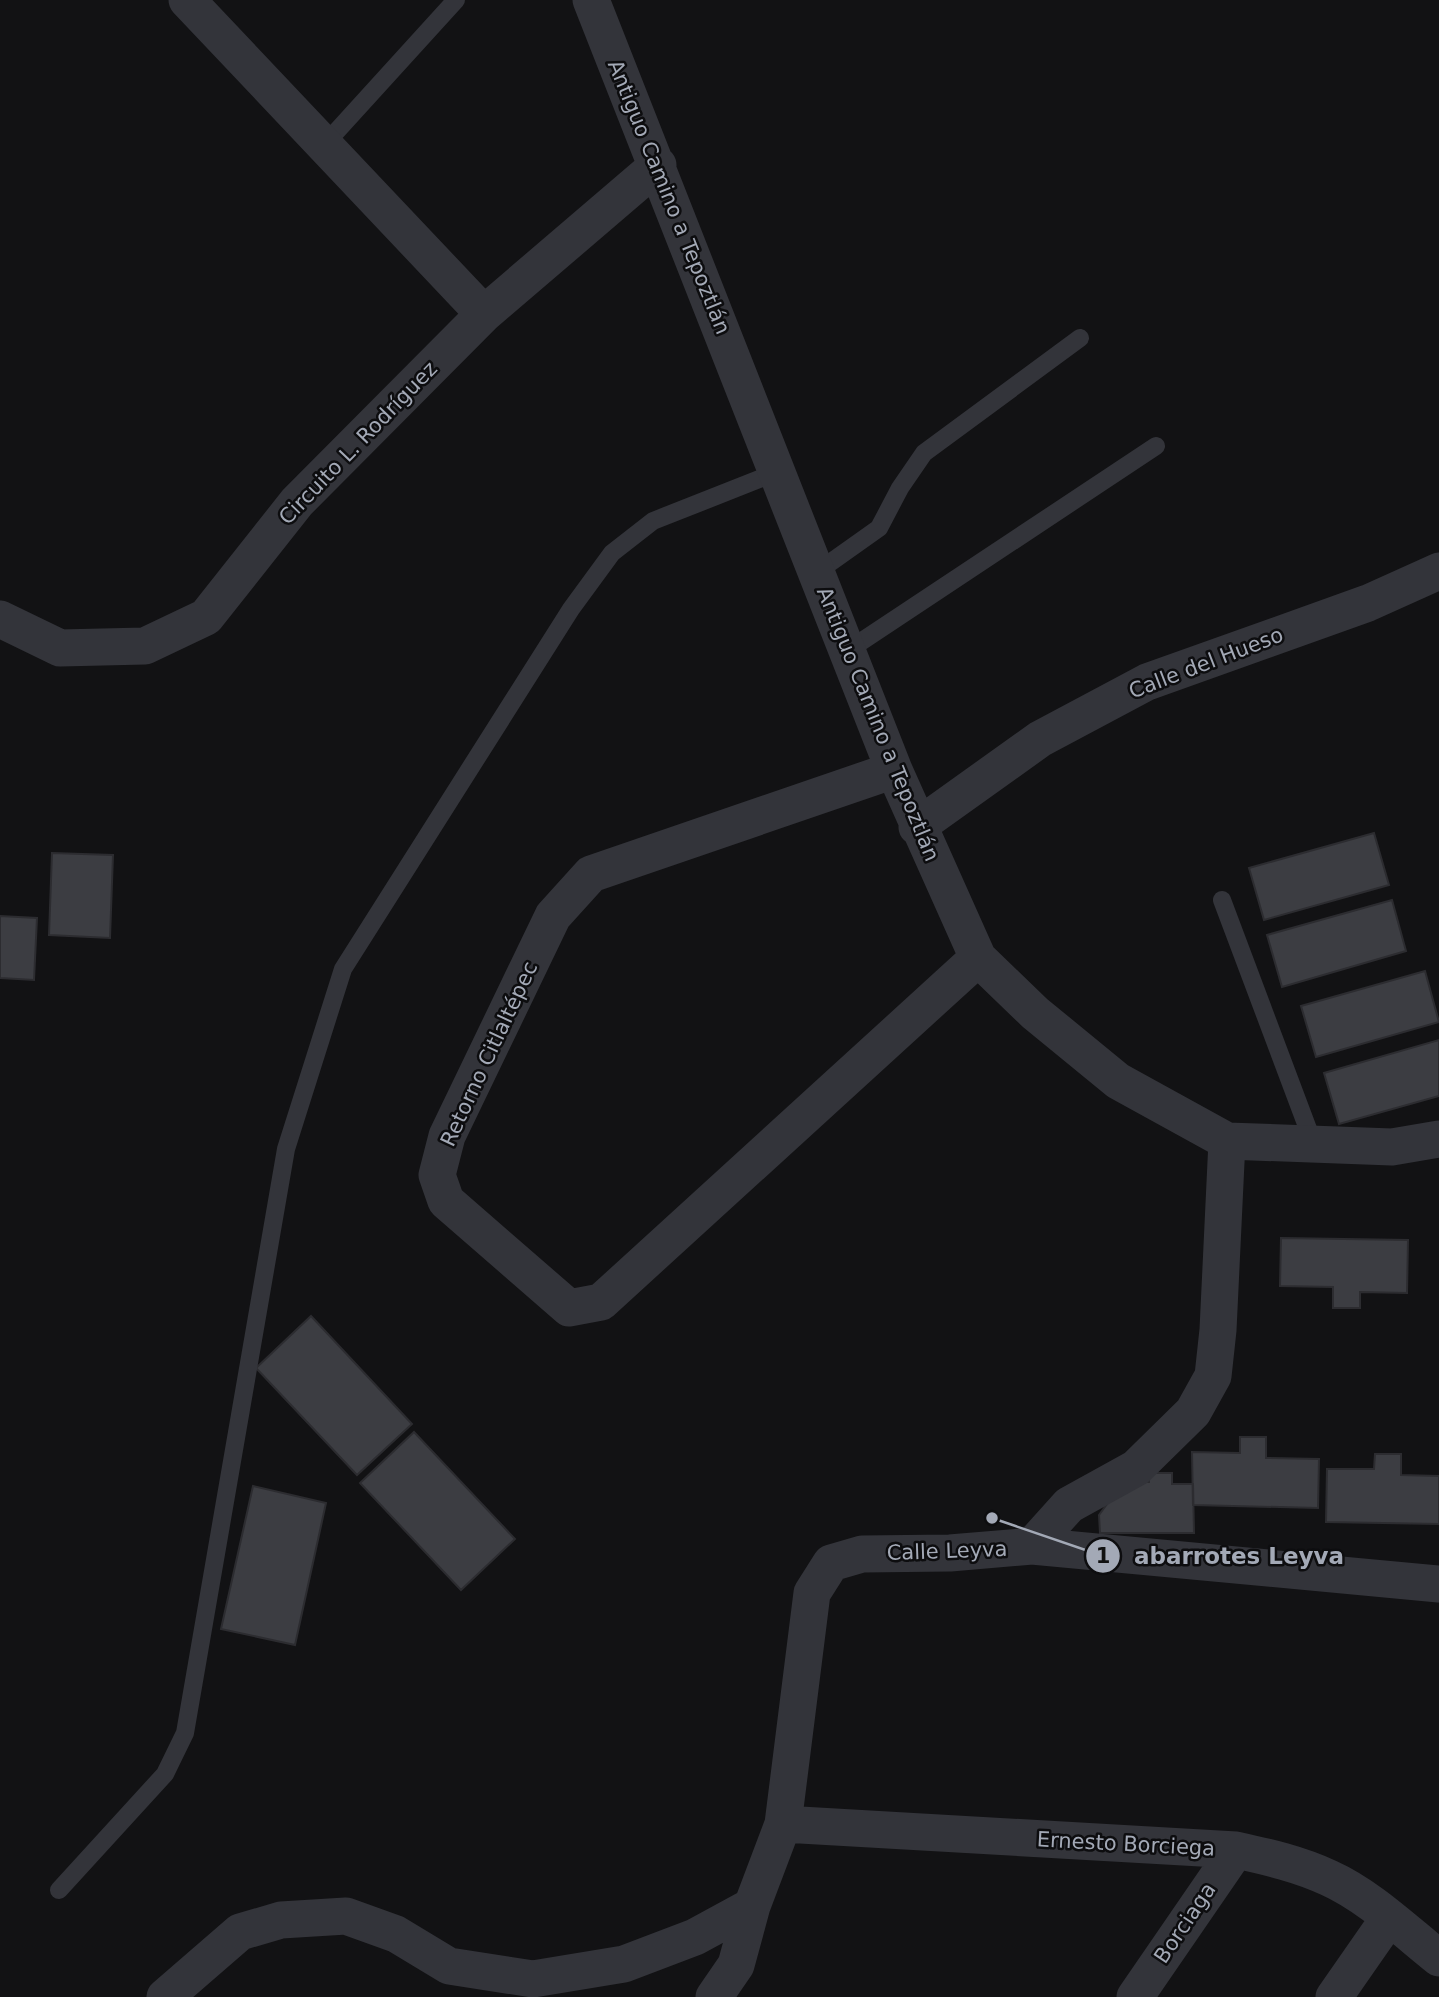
<svg xmlns="http://www.w3.org/2000/svg" width="1439" height="1997" font-family="'DejaVu Sans',sans-serif">
	<rect width="100%" height="100%" fill="#121214"/>
	<path fill="#3c3d42" stroke="#2c2c30" stroke-width="2" d="M1374 833 1389 885 1264 920 1249 868Z
		M52 853 113 855 110 938 49 935Z
		M1392 900 1406 951 1282 987 1267 935Z
		M0 916 37 918 34 980 0 978Z
		M1425 971 1439 1022 1316 1057 1301 1006Z
		M1439 1040V1096L1339 1124 1324 1073Z
		M1281 1238 1408 1240 1407 1293 1360 1292V1308H1333V1287L1280 1286Z
		M311 1316 412 1424 357 1475 256 1368Z
		M414 1432 515 1539 461 1590 360 1483Z
		M1240 1437H1266V1458L1319 1459 1318 1508 1193 1505 1192 1452 1240 1453Z
		M1375 1454H1401V1475L1439 1476V1524L1326 1522 1327 1469H1374Z
		M1149 1473H1172V1484H1193L1194 1533H1100L1099 1515 1124 1481 1149 1482Z
		M253 1486 326 1503 295 1645 221 1629Z"/>
	<g fill="none" stroke-linecap="round" stroke-linejoin="round">
		<path stroke="#33343a" stroke-width="18" d="M325 144 456 0
			M817 572 879 528 900 488 924 453 1080 338
			M847 651 1156 446
			M1222 900 1314 1145
			M59 1890 165 1774 185 1733 286 1149 343 969 571 609 612 553 653 521 777 472"/>
		<path stroke="#33343a" stroke-width="37" d="M187 0 484 314
			M591 0 894 770 978 958 1035 1013 1118 1081 1227 1141 1392 1147 1439 1139
			M0 619 60 648 145 646 206 617 297 502 484 314 658 165
			M894 770 591 874 553 916 447 1136 437 1175 446 1201 569 1308 601 1302 978 958
			M917 827 1040 739 1147 682 1368 603 1439 571
			M1032 1546 1439 1584
			M783 1824 1236 1850C1268 1857 1299 1864 1329 1878 1369 1896 1405 1931 1439 1958
			M165 1997 240 1932 281 1920 346 1916 396 1934 449 1966 533 1979 624 1964 695 1937 752 1906
			M714 1997 736 1965 752 1906 783 1824 812 1593 831 1563 862 1554 950 1553 1032 1546 1069 1505 1136 1468 1193 1412 1213 1376 1218 1330 1227 1141
			M1135 1997 1236 1850
			M1334 1997 1389 1918"/>
	</g>
	<g text-anchor="middle" dominant-baseline="central" stroke-width="5" stroke-linejoin="round" paint-order="stroke">
		<g font-size="21" fill="#a3a9b6" stroke="#0d0d0f">
			<text transform="translate(669 197) rotate(68)">Antiguo Camino a Tepoztlán</text>
			<text transform="translate(358 443) rotate(-46)">Circuito L. Rodríguez</text>
			<text transform="translate(1206 663) rotate(-21)">Calle del Hueso</text>
			<text transform="translate(878 724) rotate(68)">Antiguo Camino a Tepoztlán</text>
			<text transform="translate(489 1054) rotate(-65)">Retorno Citlaltépec</text>
			<text transform="translate(947 1551) rotate(-2)">Calle Leyva</text>
			<text transform="translate(1126 1844) rotate(3)">Ernesto Borciega</text>
			<text transform="translate(1185 1923) rotate(-56)">Borciaga</text>
		</g>
	</g>
	<path fill="none" stroke="#a3a9b6" stroke-width="2.5" d="M992 1518L1103 1556"/>
	<g fill="#a3a9b6" stroke="#0d0d0f" stroke-width="2.5">
		<circle cx="992" cy="1518" r="7"/>
		<circle cx="1103" cy="1556" r="18"/>
	</g>
	<g font-size="21" text-anchor="middle" font-weight="bold" fill="#111">
		<text x="1103" y="1563">1</text>
	</g>
	<g font-size="23" text-anchor="middle" font-weight="bold" fill="#a3a9b6" stroke="#0d0d0f" stroke-width="5" stroke-linejoin="round" paint-order="stroke">
		<text x="1239" y="1564">abarrotes Leyva</text>
	</g>
</svg>
